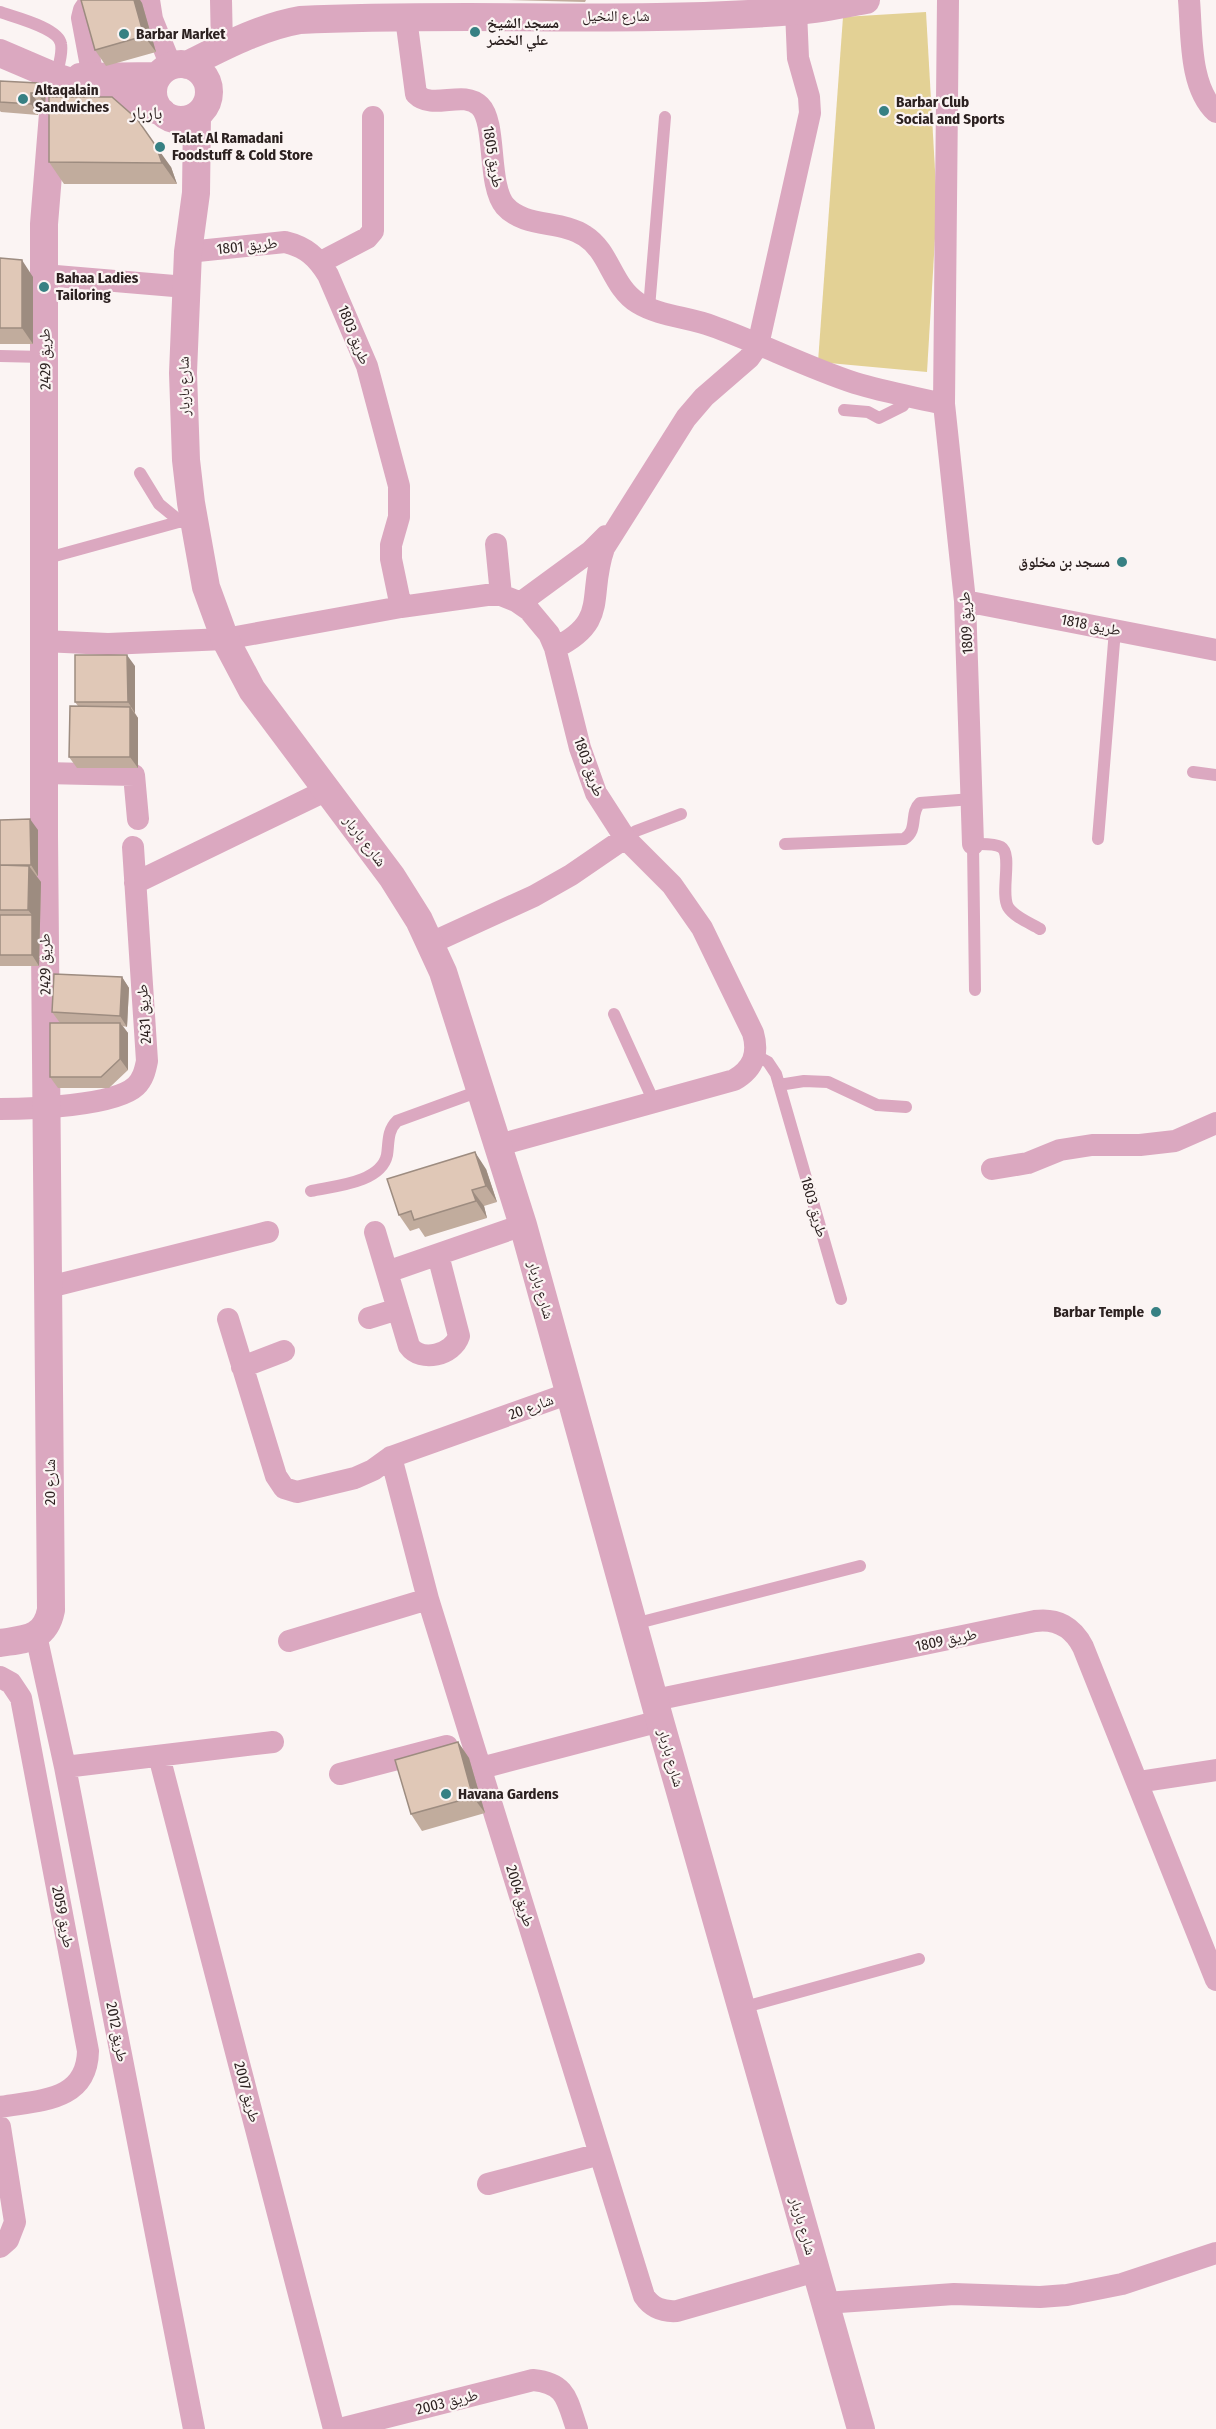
<svg xmlns="http://www.w3.org/2000/svg" width="1216" height="2429" font-family="'Fira Sans Condensed','Noto Naskh Arabic',sans-serif">
	<rect width="100%" height="100%" fill="#fbf4f3"/>
	<path fill="#e3d195" d="M926 12 937 205 927 372 818 362 843 17Z"/>
	<g fill="none" stroke-linecap="round" stroke-linejoin="round">
		<path stroke="#dba8c0" stroke-width="12" d="M0 12C14 17 59 28 61 44 63 54 58 67 56 77
			M649 308 665 117
			M0 356 44 357
			M844 410 868 412 879 418 903 406 909 396
			M140 473 159 504 181 522
			M44 559 193 518
			M1193 772 1216 775
			M625 838 636 831 681 814
			M1098 839 1115 630
			M785 844 904 839C919 830 909 813 920 803L972 799
			M975 990 973 844C981 844 994 843 1001 847 1013 854 1000 893 1008 907 1014 917 1030 923 1040 929
			M614 1014 654 1102
			M755 1055 768 1062 776 1074 841 1299
			M779 1085 804 1081 828 1082 877 1105 906 1107
			M311 1191C334 1186 381 1183 387 1155 389 1142 387 1131 397 1121L482 1090
			M634 1624 860 1566
			M741 2008 919 1959"/>
		<path stroke="#dba8c0" stroke-width="22" d="M91 0 84 10 82 18 93 77
			M149 0 152 19 171 66
			M221 0 222 48
			M948 0 944 404 965 601 973 844
			M1189 0C1192 35 1189 87 1216 112
			M406 18 416 94C433 111 463 89 480 106 497 123 487 185 505 206 524 228 562 220 585 236 610 252 612 287 638 303 659 316 688 317 712 326 760 343 806 367 855 383 884 392 914 397 944 404
			M188 252 285 242C306 247 317 257 328 275L367 366 399 486V517L391 545V559L401 607
			M321 262 367 238 373 231V117
			M44 275 186 287
			M496 544 501 595
			M965 601 1216 650
			M520 603 591 551 606 536
			M43 641 108 644 225 639 401 607 487 595H501L516 601 529 610 549 634 555 648 580 748 596 793 625 838 672 885 702 928 753 1033C759 1054 753 1069 734 1080L499 1145
			M555 648C610 621 587 596 604 548L686 418 704 397 749 358 758 345 810 113 809 97 798 58 796 11
			M44 773 134 775 138 819
			M135 883 327 790
			M431 943 534 896 571 875 625 838
			M0 1109C30 1109 115 1106 136 1086 143 1079 145 1071 147 1061L133 847
			M992 1169 1028 1163 1060 1150 1092 1145H1140L1175 1141 1216 1123
			M375 1232 409 1346C421 1363 453 1355 459 1336L438 1255
			M387 1272 523 1225
			M49 1287 268 1232
			M369 1318 398 1309
			M228 1319 276 1476 284 1488 297 1492 355 1478 373 1470 391 1457 570 1393
			M242 1367 284 1351
			M391 1457 428 1599 644 2296C652 2308 662 2312 677 2311L816 2271
			M36 1635 65 1767 194 2429
			M289 1641 428 1599
			M0 1677 11 1683 21 1698 88 2051C87 2102 39 2100 0 2107
			M655 1700 1035 1621C1057 1618 1073 1627 1083 1647L1216 1980
			M159 1756 334 2429
			M65 1767 273 1742
			M481 1768 660 1721
			M340 1774 447 1746
			M1138 1782 1216 1770
			M0 2127 15 2222 8 2240 0 2247
			M488 2184 600 2154
			M825 2303 954 2294 1040 2297 1067 2295 1122 2284 1216 2253
			M340 2429 533 2380C567 2383 567 2401 577 2429"/>
		<path stroke="#dba8c0" stroke-width="28" d="M0 53 56 77 162 112
			M153 92a28 28 0 1 1 56 0a28 28 0 1 1-56 0Z
			M187 65C223 47 260 27 300 20 464 12 630 24 794 11 818 10 842 4 866 0
			M80 77 158 76
			M197 115 196 193 188 252 183 373 186 460 191 503 206 587 225 639 252 690 392 877 419 920 443 972 523 1225 660 1721 861 2429
			M0 1643C25 1639 45 1640 51 1610L44 836V224L56 77"/>
	</g>
	<path fill="#c1ac9d" d="M81 0H140L142 3 156 52 106 66 95 50Z
		M508 0H586L585 2Z
		M0 81 38 83 46 94 45 104H39L38 115 1 112 0 111Z
		M49 97 171 167 177 184H64L49 162Z
		M0 258 33 277V344H0Z
		M135 666V713L138 718V768H77L69 757 78 706 75 702Z
		M0 820 38 830V876H36L41 882 39 966H0Z
		M122 977 129 988 127 1027 123 1026 128 1033V1070L109 1088H58L50 1077 60 1023 52 1012Z
		M486 1169 497 1202 484 1206 487 1218 425 1237 419 1228 410 1231 399 1215Z
		M458 1742 469 1758 485 1813 422 1831 411 1814Z"/>
	<path fill="#9d8c80" d="M134 0H140L142 3 156 52 144 36Z
		M38 83 46 94 45 104 37 93Z
		M31 93 39 104 38 115 31 104Z
		M156 146 171 167 177 184 162 163Z
		M22 260 33 277V344L22 328Z
		M127 655 135 666V713L128 702Z
		M130 707 138 718V768L130 757Z
		M30 819 38 830V876L31 865Z
		M29 866 41 882 39 966 32 955V915L28 910Z
		M122 977 129 988 127 1027 120 1016Z
		M120 1023 128 1033V1070L120 1059Z
		M475 1152 486 1169 497 1202 486 1186Z
		M472 1190 484 1206 487 1218 476 1201Z
		M458 1742 469 1758 485 1813 473 1797Z"/>
	<path fill="#e0c8b7" stroke="#9d8c80" stroke-width="1.5" d="M81 0H134L144 36 95 50Z
		M0 81 38 83 37 93H31V104L0 102Z
		M49 97H112L137 119 156 146 162 163 49 162Z
		M0 258 22 260V328H0Z
		M75 655H127L128 702H75Z
		M70 706 130 707V757H69Z
		M30 819 31 865H0V820Z
		M0 865 29 866 28 910H0Z
		M0 915H32V955H0Z
		M54 974 122 977 120 1016 52 1012Z
		M50 1023H120V1059L101 1077H50Z
		M475 1152 486 1186 472 1190 476 1201 414 1220 411 1211 399 1215 387 1179Z
		M458 1742 473 1797 411 1814 395 1760Z"/>
	<g fill="#378083" stroke="#fbf4f3" stroke-width="2">
		<circle cx="475" cy="32" r="6"/>
		<circle cx="124" cy="34" r="6"/>
		<circle cx="23" cy="99" r="6"/>
		<circle cx="884" cy="111" r="6"/>
		<circle cx="160" cy="147" r="6"/>
		<circle cx="44" cy="287" r="6"/>
		<circle cx="1122" cy="562" r="6"/>
		<circle cx="1156" cy="1312" r="6"/>
		<circle cx="446" cy="1794" r="6"/>
	</g>
	<g text-anchor="middle" dominant-baseline="central" stroke-width="4.5" stroke-linejoin="round" paint-order="stroke">
		<g font-size="15" fill="#2c2120" stroke="#fbf4f3">
			<text x="616" y="16">شارع النخيل</text>
			<text transform="translate(493 157) rotate(81)">طريق 1805</text>
			<text transform="translate(247 246) rotate(-6)">طريق 1801</text>
			<text transform="translate(354 335) rotate(68)">طريق 1803</text>
			<text transform="translate(45 359) rotate(-91)">طريق 2429</text>
			<text transform="translate(184 386) rotate(-91)">شارع باربار</text>
			<text transform="translate(966 623) rotate(-93)">طريق 1809</text>
			<text transform="translate(1091 625) rotate(11)">طريق 1818</text>
			<text transform="translate(589 767) rotate(70)">طريق 1803</text>
			<text transform="translate(365 841) rotate(53)">شارع باربار</text>
			<text transform="translate(45 964) rotate(-91)">طريق 2429</text>
			<text transform="translate(144 1014) rotate(-94)">طريق 2431</text>
			<text transform="translate(814 1207) rotate(74)">طريق 1803</text>
			<text transform="translate(541 1290) rotate(74)">شارع باربار</text>
			<text transform="translate(531 1407) rotate(-20)">شارع 20</text>
			<text transform="translate(50 1482) rotate(-90)">شارع 20</text>
			<text transform="translate(946 1640) rotate(-12)">طريق 1809</text>
			<text transform="translate(671 1758) rotate(74)">شارع باربار</text>
			<text transform="translate(520 1896) rotate(73)">طريق 2004</text>
			<text transform="translate(63 1917) rotate(79)">طريق 2059</text>
			<text transform="translate(117 2032) rotate(79)">طريق 2012</text>
			<text transform="translate(247 2092) rotate(75)">طريق 2007</text>
			<text transform="translate(803 2226) rotate(74)">شارع باربار</text>
			<text transform="translate(447 2402) rotate(-14)">طريق 2003</text>
		</g>
		<g font-size="15" font-weight="bold" fill="#2c2120" stroke="#fbf4f3" text-anchor="start">
			<text x="487" y="23">مسجد الشيخ<tspan x="487" dy="17">علي الخضر</tspan></text>
			<text x="136" y="34">Barbar Market</text>
			<text x="35" y="90">Altaqalain<tspan x="35" dy="17">Sandwiches</tspan></text>
			<text x="896" y="102">Barbar Club<tspan x="896" dy="17">Social and Sports</tspan></text>
			<text x="172" y="138">Talat Al Ramadani<tspan x="172" dy="17">Foodstuff &amp; Cold Store</tspan></text>
			<text x="56" y="278">Bahaa Ladies<tspan x="56" dy="17">Tailoring</tspan></text>
			<text x="1110" y="562" text-anchor="end">مسجد بن مخلوق</text>
			<text x="1144" y="1312" text-anchor="end">Barbar Temple</text>
			<text x="458" y="1794">Havana Gardens</text>
		</g>
		<g font-size="18" fill="#2c2120" stroke="#fbf4f3">
			<text x="146" y="113">باربار</text>
		</g>
	</g>
</svg>
